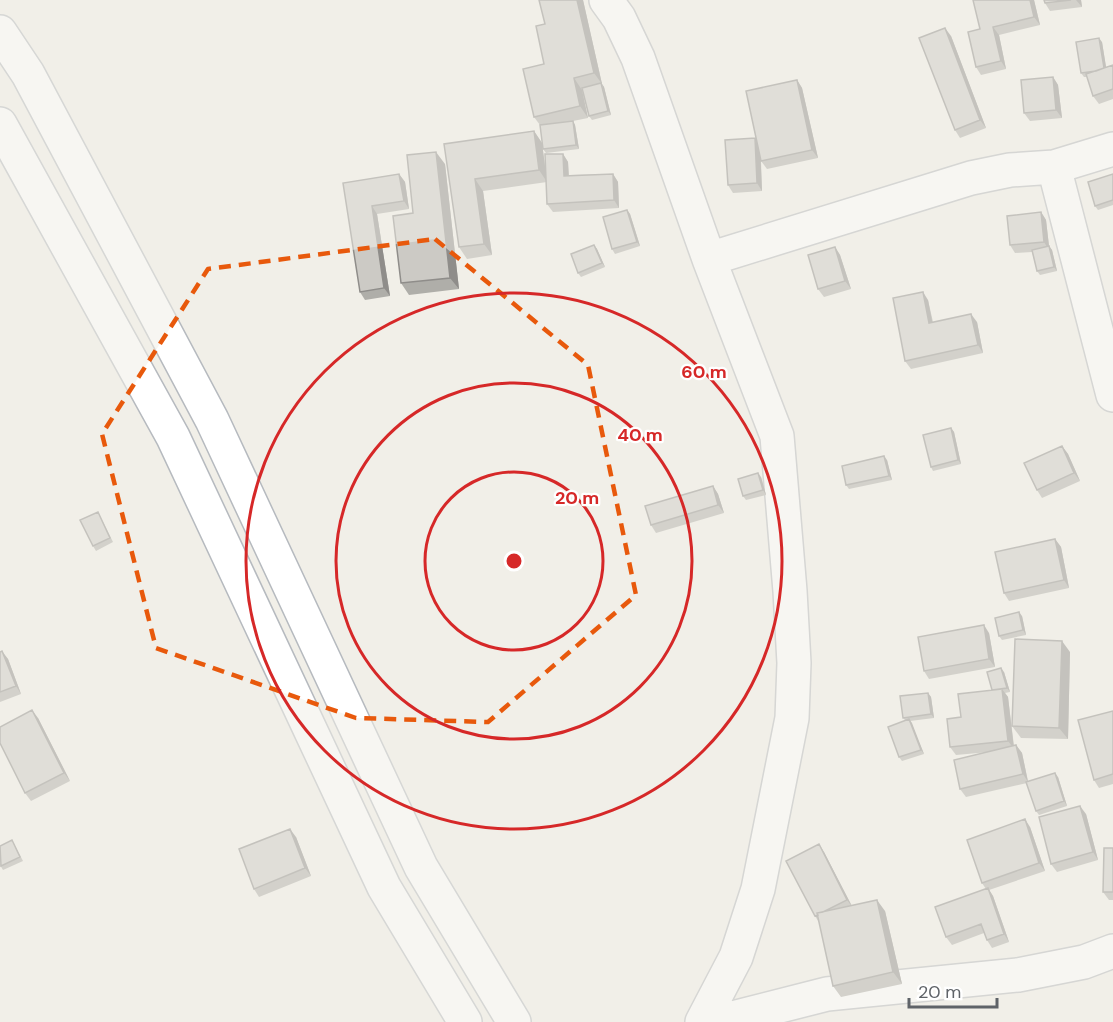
<svg xmlns="http://www.w3.org/2000/svg" width="1113" height="1022" font-family="'DM Sans',sans-serif">
	<rect width="100%" height="100%" fill="#f1efe8"/>
	<g fill="none" stroke-linecap="round" stroke-linejoin="round">
		<g stroke="#b5b8bc" stroke-width="36">
			<path id="street" d="M606 0 619 18 638 58 709 259 777 436 790 591 794 663 792 718 758 889 736 957 702 1022
				M1054 167 1113 395
				M709 259 971 178 1010 170 1054 167 1113 149
				M717 1022 827 994 1018 975 1084 962 1113 951"/>
		</g>
		<g stroke="#b6babf" stroke-width="36">
			<path id="secondary" d="M0 32 28 74 212 420 421 867 514 1022
				M0 124 173 437 384 887 465 1022"/>
		</g>
		<use href="#street" stroke="#fff" stroke-width="33"/>
		<use href="#secondary" stroke="#fff" stroke-width="33"/>
	</g>
	<path fill="#afaea9" d="M539 0H583L602 84 604 87 611 115 592 120 589 116 582 90 588 118 573 121 575 125 579 149 546 153 543 149 540 125 534 117 544 64 545 24Z
		M1034 0 1040 25 999 35 1006 69 981 75 976 67 980 29Z
		M1044 0H1081L1082 7 1050 11 1045 3Z
		M951 36 986 128 960 138 955 130Z
		M1102 42 1106 67 1113 65V99L1099 104 1093 96 1087 77H1084L1081 73Z
		M1053 77 1058 85 1062 118 1030 121 1024 113Z
		M797 80 802 88 818 158 767 169 761 161 762 191 733 193 728 185Z
		M534 131 542 143 546 174 563 154 568 162 569 175 613 174 618 182 619 208 553 212 547 204V182L483 191 492 255 467 259 459 247 444 144Z
		M445 164 459 289 409 295 401 283 413 213Z
		M399 174 405 182 409 209 377 214 390 296 365 300 360 292 343 183Z
		M1113 174V205L1098 210 1095 206Z
		M627 210 630 214 640 246 615 254 612 249Z
		M1041 212 1046 220 1049 246 1052 250 1057 271 1040 275 1037 271 1032 252 1015 253 1010 245Z
		M594 245 597 249 605 267 581 277 578 273Z
		M835 247 840 255 851 289 824 297 818 289Z
		M928 300 933 322H977L983 353 911 369 905 361Z
		M951 428 954 432 961 464 933 471 931 467Z
		M1062 446 1068 454 1080 481 1042 498 1037 490Z
		M887 460 892 480 849 489 846 485Z
		M761 477 766 495 746 500 743 496Z
		M713 486 718 494 724 513 656 533 651 525Z
		M98 512 113 542 96 551 93 546Z
		M1055 539 1061 547 1069 588 1009 601 1004 593Z
		M1022 616 1026 635 1002 640 999 636Z
		M989 633 995 667 929 679 924 671Z
		M0 652 8 659 21 694 0 702Z
		M1070 652 1068 739 1021 738 1012 726Z
		M1004 672 1010 692 1005 693 1008 697 1014 746 1016 745 1022 753 1028 781 1058 777 1067 806 1039 815 1036 811 1027 783 966 797 960 789 989 752 956 755 950 747 961 717 992 690Z
		M928 693 931 697 934 718 910 721 924 754 902 761 899 757 905 720 903 718Z
		M1113 711V784L1099 788 1094 780Z
		M38 718 70 781 31 801 25 793Z
		M1086 814 1098 860 1057 872 1051 864Z
		M1030 827 1045 871 989 890 993 896 1009 942 992 948 987 940 984 933 952 945 946 937 986 889 982 883Z
		M296 837 311 876 259 897 254 889Z
		M12 840 23 861 3 870 0 865Z
		M1113 848V900H1109L1103 892Z
		M824 852 851 905 885 911 902 984 841 997 833 986 820 924 815 916Z"/>
	<path fill="#8f8d8a" d="M577 0H583L602 84 604 87 611 115 608 111 602 84 594 73Z
		M1030 0H1034L1040 25 1034 17Z
		M1076 0H1081L1082 7Z
		M993 27 999 35 1006 69 1001 61Z
		M945 28 951 36 986 128 980 120Z
		M1099 38 1102 42 1107 73 1104 69Z
		M1053 77 1058 85 1062 118 1056 110Z
		M574 78 582 90 588 118 580 106Z
		M797 80 802 88 818 158 812 150Z
		M573 121 575 125 579 149 576 145Z
		M534 131 542 143 547 182 539 170Z
		M755 138 760 146 762 191 757 183Z
		M436 152 445 164 459 289 450 278Z
		M563 154 568 162 569 184 564 176Z
		M399 174 405 182 409 209 404 201Z
		M613 174 618 182 619 208 614 200Z
		M475 179 483 191 492 255 484 244Z
		M372 206 377 214 390 296 384 288Z
		M627 210 630 214 640 246 637 242Z
		M1041 212 1046 220 1049 246 1052 250 1057 271 1054 267 1049 250 1044 242Z
		M594 245 597 249 605 267 602 263Z
		M835 247 840 255 851 289 845 281Z
		M923 292 928 300 934 331 929 323Z
		M971 314 977 322 983 353 978 345Z
		M951 428 954 432 961 464 958 460Z
		M1062 446 1068 454 1080 481 1074 473Z
		M884 456 887 460 892 480 889 476Z
		M758 473 761 477 766 495 763 490Z
		M713 486 718 494 724 513 718 505Z
		M1055 539 1061 547 1069 588 1064 580Z
		M1019 612 1022 616 1026 635 1023 630Z
		M984 625 989 633 995 667 989 659Z
		M1062 641 1070 652 1068 739 1059 728Z
		M2 651 8 659 21 694 16 686Z
		M1001 668 1004 672 1010 692 1007 688Z
		M1002 689 1008 697 1014 749 1008 741Z
		M928 693 931 697 934 718 931 714Z
		M32 710 38 718 70 781 64 773Z
		M909 719 912 723 924 754 921 750Z
		M1016 745 1022 753 1028 782 1023 774Z
		M1055 773 1058 777 1067 806 1064 801Z
		M1080 806 1086 814 1098 860 1093 852Z
		M1025 819 1030 827 1045 871 1039 863Z
		M290 829 296 837 311 876 305 868Z
		M819 844 824 852 853 908 847 900Z
		M988 888 993 896 1009 942 1004 934Z
		M877 900 885 911 902 984 893 972Z"/>
	<path fill="#cccac5" stroke="#8f8d8a" stroke-width="1.5" d="M539 0H577L594 73 574 78 580 106 534 117 523 69 544 64 536 26 545 24Z
		M973 0H1030L1034 17 993 27 1001 61 976 67 968 32 980 29Z
		M1044 0H1071L1045 3Z
		M945 28 980 120 955 130 919 38Z
		M1099 38 1104 68 1096 71 1081 73 1076 42Z
		M1113 65V89L1093 96 1086 74Z
		M1053 77 1056 110 1024 113 1021 80Z
		M797 80 812 150 761 161 746 91Z
		M601 83 608 111 589 116 582 88Z
		M573 121 576 145 543 149 540 125Z
		M534 131 539 170 475 179 484 244 459 247 444 144Z
		M755 138 757 183 728 185 725 140Z
		M436 152 450 278 401 283 393 216 413 213 407 155Z
		M545 154H563L564 176 613 174 614 200 547 204Z
		M399 174 404 201 372 206 384 288 360 292 343 183Z
		M1113 174V200L1095 206 1088 182Z
		M627 210 637 242 612 249 603 217Z
		M1041 212 1044 242 1010 245 1007 216Z
		M594 245 602 263 578 273 571 254Z
		M1049 246 1054 267 1037 271 1032 250Z
		M835 247 845 281 818 289 808 255Z
		M923 292 929 323 971 314 978 345 905 361 893 298Z
		M951 428 958 460 931 467 923 435Z
		M1062 446 1074 473 1037 490 1024 463Z
		M884 456 889 476 846 485 842 466Z
		M758 473 763 490 743 496 738 479Z
		M713 486 718 505 651 525 645 506Z
		M98 512 110 538 93 546 80 520Z
		M1055 539 1064 580 1004 593 995 552Z
		M1019 612 1023 630 999 636 995 618Z
		M984 625 989 659 924 671 918 637Z
		M1015 639 1062 641 1059 728 1012 726Z
		M2 651 16 686 0 692V652Z
		M1001 668 1007 688 992 690 987 672Z
		M1002 689 1008 741 950 747 947 719 961 717 958 694Z
		M928 693 931 714 903 718 900 696Z
		M32 710 64 773 25 793 0 743V727Z
		M1113 711V774L1094 780 1078 720Z
		M909 719 921 750 899 757 888 727Z
		M1016 745 1023 774 960 789 954 760Z
		M1055 773 1064 801 1036 811 1026 782Z
		M1080 806 1093 852 1051 864 1039 817Z
		M1025 819 1039 863 982 883 967 840Z
		M290 829 305 868 254 889 239 849Z
		M12 840 20 857 1 866 0 846Z
		M819 844 847 900 823 912 817 913 818 915 815 916 786 861Z
		M1104 848H1113V892H1103Z
		M988 888 1004 934 987 940 981 924 946 937 935 907Z
		M877 900 893 972 833 986 817 913Z"/>
	<path d="M0 0H1113V1022H0ZM435 239 588 365 636 595 488 722 356 718 156 648 102 434 208 269Z" fill="#f1efe8" fill-opacity=".55" fill-rule="evenodd"/>
	<path fill="none" stroke="#e8590c" stroke-width="4.5" stroke-dasharray="12 8" stroke-linejoin="round" d="M435 239 588 365 636 595 488 722 356 718 156 648 102 434 208 269Z"/>
	<g fill="none" stroke="#d62828" stroke-width="3">
		<circle cx="514" cy="561" r="89"/>
		<circle cx="514" cy="561" r="178"/>
		<circle cx="514" cy="561" r="268"/>
	</g>
	<circle cx="514" cy="561" r="9" fill="#d62828" stroke="#fff" stroke-width="3"/>
	<g font-size="18" text-anchor="middle" font-weight="bold" fill="#d62828" stroke="#fff" stroke-width="4.5" stroke-linejoin="round" paint-order="stroke">
		<text x="704" y="378">60 m</text>
		<text x="640" y="441">40 m</text>
		<text x="577" y="504">20 m</text>
	</g>
	<path d="M909 998v9h88v-9" fill="none" stroke="#5f6368" stroke-width="3"/>
	<text x="918" y="998" font-size="18" fill="#5f6368" stroke="#ffffff" stroke-width="4.5" paint-order="stroke">20 m</text>
</svg>
